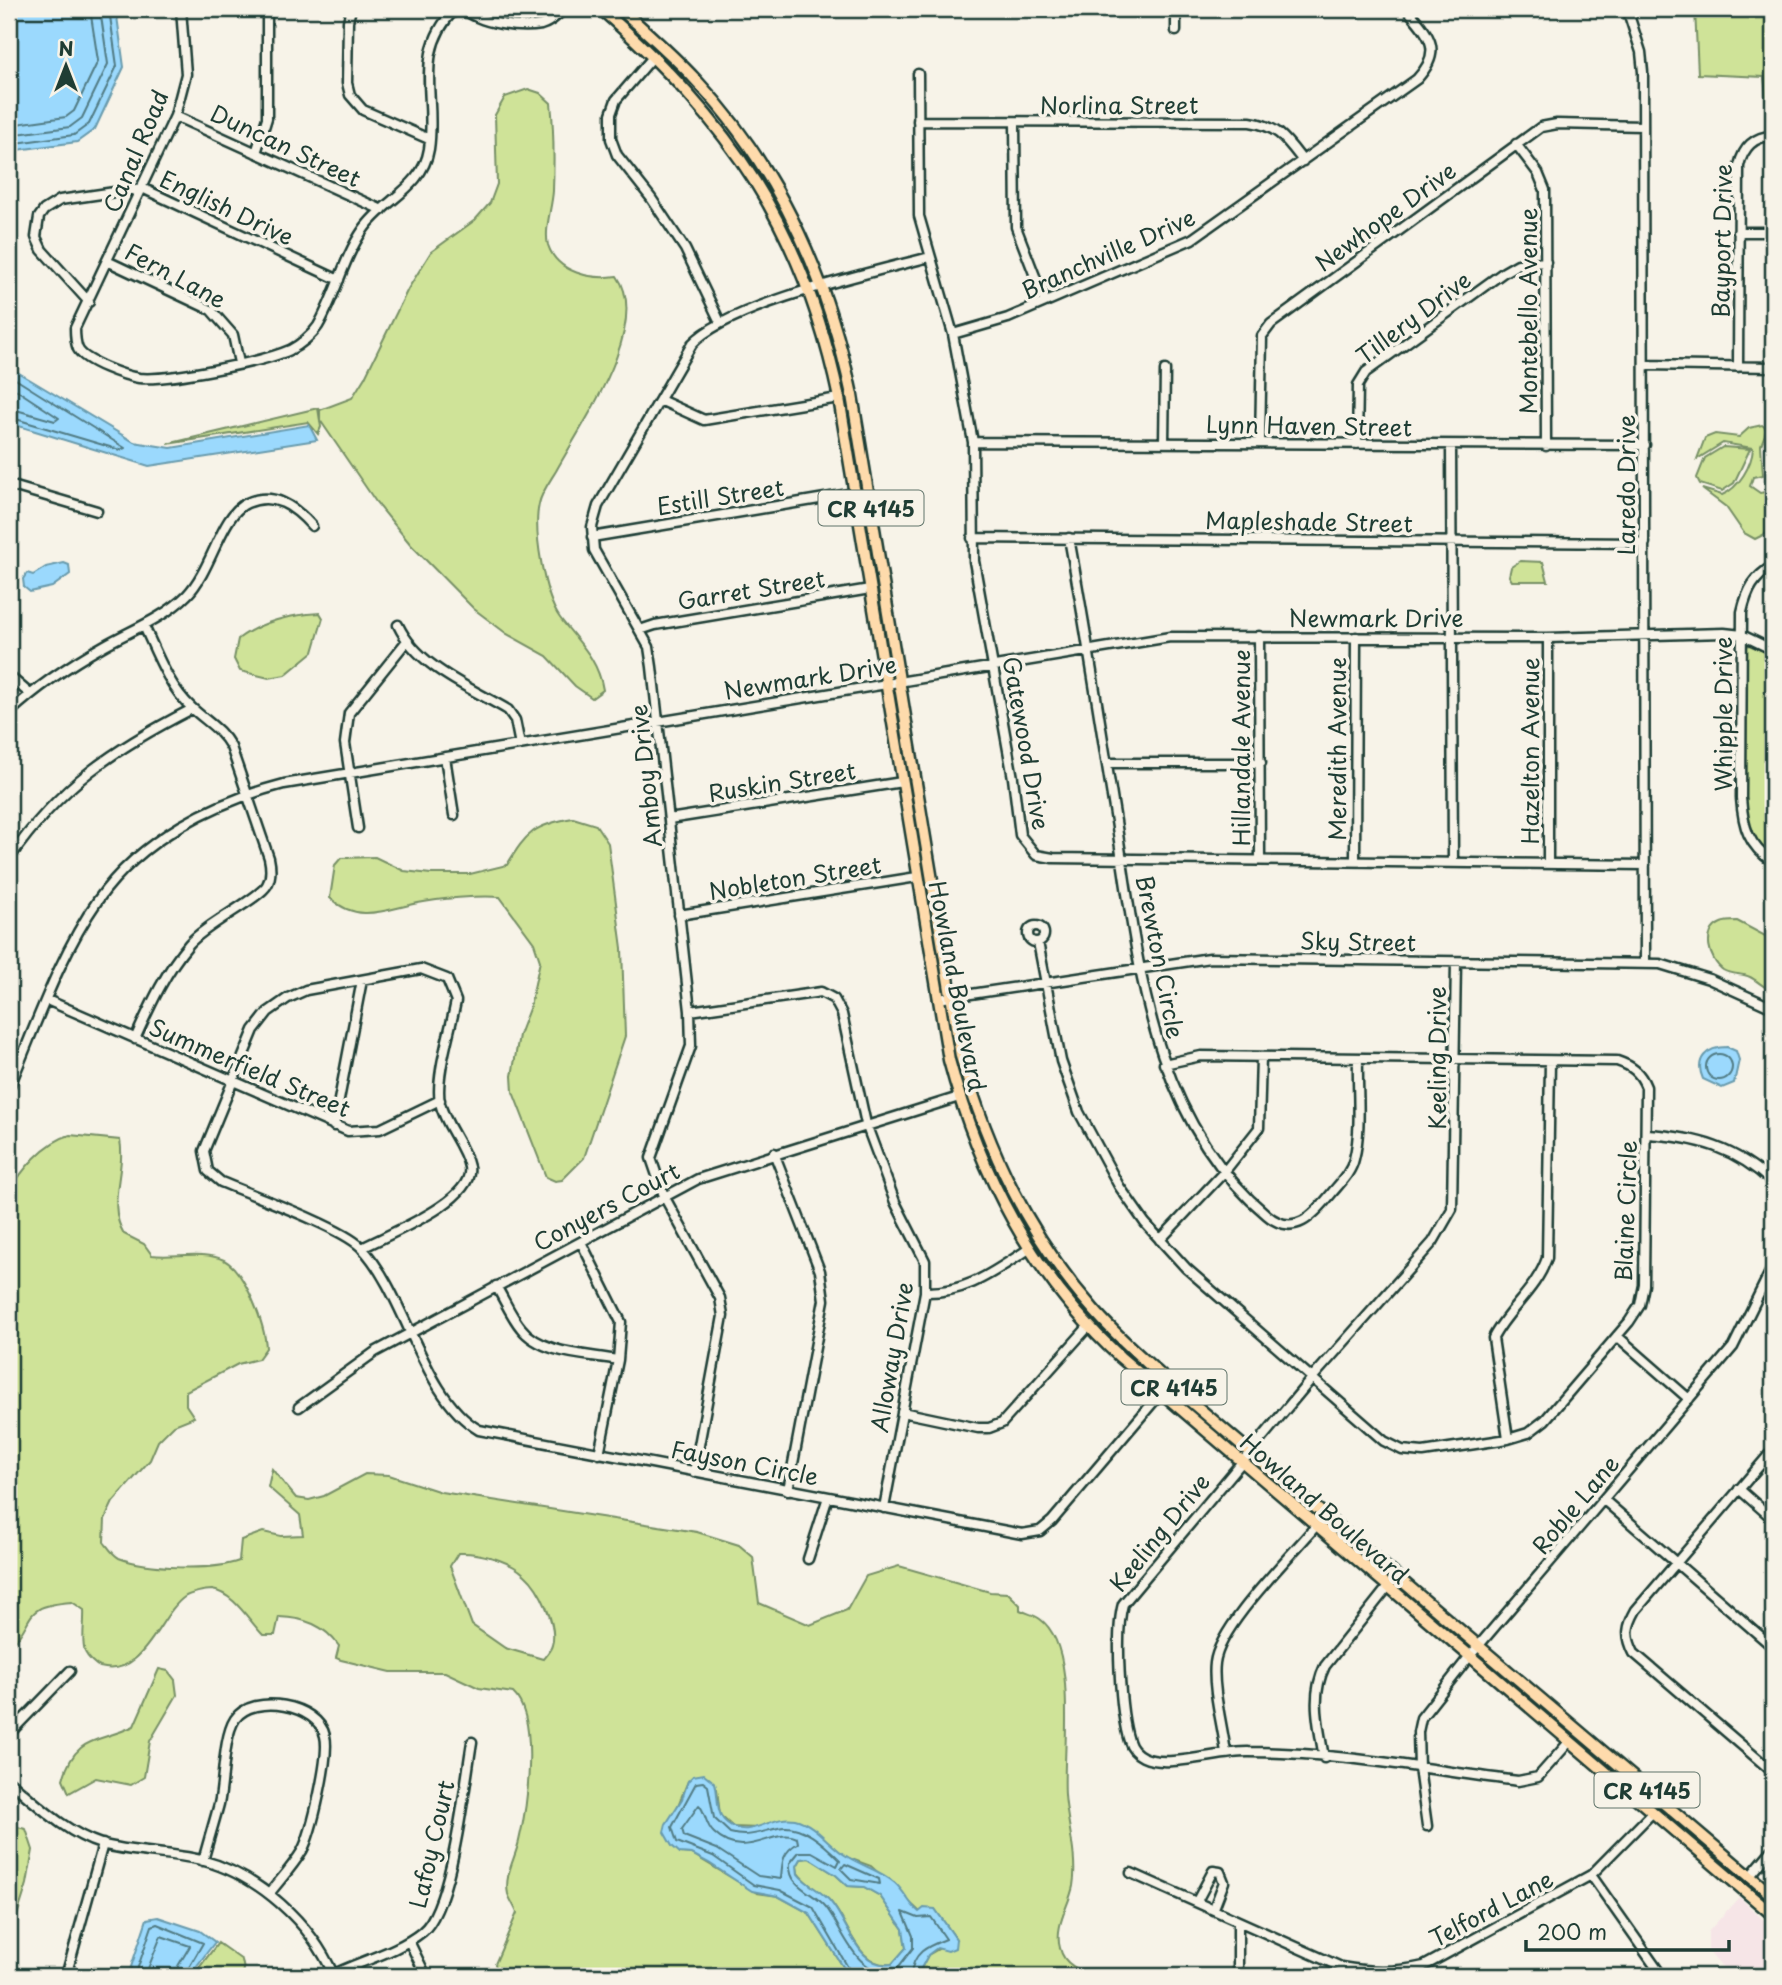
<svg xmlns="http://www.w3.org/2000/svg" width="1782" height="1985" font-family="'Playpen Sans',sans-serif">
	<rect width="100%" height="100%" fill="#f7f3e8"/>
	<filter id="ink" filterUnits="userSpaceOnUse"><feTurbulence type="fractalNoise" baseFrequency=".0143" numOctaves="2"/><feDisplacementMap in="SourceGraphic" scale="14" xChannelSelector="R" yChannelSelector="G"/><feConvolveMatrix kernelMatrix="1 2 1 2 8 2 1 2 1" color-interpolation-filters="sRGB"/></filter>
	<g filter="url(#ink)">
		<path fill="#f6e5e7" d="M1739 1897 1773 1929V1976H1730L1708 1950V1932Z"/>
		<path fill="#cfe398" stroke="#779066" stroke-width="2" fill-rule="evenodd" d="M1695 9H1773V125H1769L1764 77 1698 74Z
			M528 89 540 93 551 103C554 131 554 162 553 191 552 207 544 230 548 245 557 273 592 280 617 276 652 326 581 425 556 471 550 481 541 493 539 504 533 530 544 596 560 618 578 642 598 658 603 690L592 698 575 686 547 656 507 634 474 609 411 545 376 502 320 420V410L352 398 365 377 408 289 431 252 475 220 490 203 497 184 495 115 505 97Z
			M318 408 321 427 318 434 308 422 167 444Z
			M1762 425 1767 429 1761 445 1763 475 1753 477 1750 486 1760 493 1765 492 1769 485 1773 488 1771 531 1755 539 1744 533 1726 507 1702 489 1722 495C1739 488 1752 465 1753 448L1723 443 1697 459 1705 438 1715 434 1739 437 1749 428Z
			M1723 447 1750 449 1734 483 1722 491 1700 484 1697 478 1705 458Z
			M1520 561 1543 562 1548 581H1512L1509 576 1511 567Z
			M320 613 323 618 313 652 285 675 269 678 240 671 234 659 238 639C262 621 290 615 320 613Z
			M1749 645 1773 655V857L1756 841 1746 813V647Z
			M573 818 596 825 608 843 622 948 625 1036 584 1158 562 1180 555 1181 546 1177 513 1092 512 1076 519 1035 530 1006 540 961 534 943 500 897C479 895 438 899 418 903 385 910 358 924 330 898L335 865 341 858 375 857 404 871 431 874H470L507 865C527 832 534 825 573 818Z
			M1737 921 1773 940V991C1764 988 1758 981 1750 977 1742 973 1731 975 1723 970 1709 960 1701 931 1721 923 1725 921 1732 921 1737 921Z
			M70 1135 120 1140C126 1172 106 1204 124 1234L144 1244 152 1255C173 1258 203 1250 224 1260 245 1271 265 1325 266 1348L258 1359 238 1364 186 1391V1405L194 1417 174 1425 158 1441 150 1460 113 1502 105 1519 104 1542C108 1547 113 1555 119 1558 147 1569 212 1571 239 1561L241 1540 263 1532 281 1536 303 1535 300 1515 268 1487 272 1469 296 1498 309 1500 324 1496 365 1474 389 1475 441 1492 697 1532 739 1545 753 1557 759 1603 810 1625 847 1610 866 1576 899 1566 990 1592 1008 1593 1020 1605V1610C1026 1613 1035 1615 1040 1619 1079 1647 1062 1752 1065 1795 1067 1823 1078 1857 1073 1886 1069 1906 1054 1926 1060 1948 1064 1966 1081 1971 1096 1976H917L928 1955 956 1939 935 1909 920 1912 871 1866 846 1857 810 1827 769 1823 759 1828 733 1827 720 1815 717 1789 688 1781 677 1808 680 1853 692 1854 757 1893 778 1896 809 1913 849 1976H499L495 1964 517 1913C515 1907 510 1900 508 1894 504 1875 515 1859 519 1841 527 1808 540 1718 513 1693L479 1688 445 1672H391L341 1660 336 1658 339 1646C324 1625 305 1618 279 1617L275 1635H263C249 1621 234 1593 212 1590 205 1590 192 1593 186 1596 159 1613 145 1679 100 1667 95 1665 88 1658 85 1652 81 1641 85 1622 84 1610L72 1602C18 1606 38 1620 9 1648V1193C21 1170 45 1142 70 1135ZM458 1553C479 1552 509 1560 525 1575 540 1588 558 1626 552 1645 551 1650 546 1655 543 1659L505 1648 472 1625 450 1566Z
			M159 1669 168 1671 175 1680 177 1695 150 1741 144 1777 131 1785 96 1778 69 1793 63 1779C76 1734 99 1743 134 1726Z
			M9 1825 26 1829 33 1850 27 1884 9 1941 17 1900 15 1866 9 1862Z
			M809 1858 836 1875 848 1886 864 1887 880 1896 903 1929 906 1948 892 1964C855 1969 848 1916 827 1898 817 1889 806 1884 798 1873L797 1866 801 1859Z
			M218 1943 242 1960 244 1970 241 1976H193Z"/>
		<path fill="#9bd9fd" stroke="#699bad" stroke-width="2" fill-rule="evenodd" d="M9 9H116L124 67 95 129 77 142 9 151Z
			M9 367 134 442 171 448 309 425 317 440 149 466 9 423Z
			M64 563 69 565 70 574 52 587 30 592 24 587 23 579 27 573 33 575 46 567Z
			M1727 1047 1736 1051 1739 1060 1734 1083 1722 1088 1703 1079C1694 1059 1707 1047 1727 1047Z
			M704 1774 715 1783C719 1796 715 1814 727 1823 750 1841 771 1814 795 1819 816 1824 830 1847 848 1857 864 1867 880 1870 895 1883 905 1892 909 1904 919 1912L924 1908 935 1909 956 1939 955 1948 948 1951 937 1948 928 1955 917 1976H849L809 1913 778 1896 752 1891 709 1863 692 1854 680 1853 672 1846 664 1832 666 1824 682 1799 688 1781 693 1776ZM809 1858 836 1875 848 1886 864 1887 880 1896 903 1929 906 1948 892 1964C855 1970 848 1917 827 1898 818 1889 806 1884 798 1874L797 1866 801 1859Z
			M158 1917 200 1931 215 1942 189 1976H128L147 1919Z"/>
		<g fill="none" stroke-linecap="round" stroke-linejoin="round">
			<path stroke="#517b84" stroke-width="2" d="M9 125 66 117 74 111 98 61 90 9
				M9 135 70 127 82 118 108 64 100 9
				M9 144 74 135 89 124 117 66 109 9
				M9 375 125 448 120 450 9 417
				M9 385 59 418 55 421 9 408
				M1706 1067a13 13 0 1 1 26 0a13 13 0 1 1-26 0Z
				M699 1805C706 1812 705 1825 714 1833 745 1863 775 1826 797 1838L798 1843C782 1852 782 1863 781 1879L758 1876 717 1849 684 1836 682 1829Z
				M845 1864 879 1879 880 1884 851 1879 841 1869Z
				M135 1976 152 1926 157 1924 203 1943 184 1976
				M145 1976 161 1936 190 1946 178 1966 176 1976
				M853 1976 813 1907 780 1890 754 1885 713 1856 677 1842 672 1827 696 1783 703 1782 708 1786 714 1818 730 1833C749 1838 760 1832 778 1828 801 1822 825 1845 840 1860L837 1866 812 1852H799L790 1863C788 1888 813 1891 826 1907 844 1930 857 1981 896 1970L913 1948V1936L903 1912 918 1918 931 1917 946 1939C928 1946 912 1952 911 1976"/>
			<g stroke="#1f3d34" stroke-width="13">
				<path id="minor" d="M181 9 186 74 175 116 75 328C75 335 75 342 78 349 85 362 125 376 139 378 167 381 263 362 290 350 300 345 312 335 318 326 336 295 343 259 363 230 383 200 423 188 429 149 437 95 412 54 455 9
					M351 9 348 21 347 83 350 95 363 110 429 139
					M464 9C479 23 520 29 541 25 550 23 557 15 564 9
					M1176 9V31
					M1627 9 1641 52 1643 72 1645 963
					M653 57 616 100 611 114V139L617 155 651 198 685 249 720 322
					M918 74 919 216 953 334 973 442 974 561 1013 778 1020 835 1036 855 1053 858 1645 865
					M175 116 382 210
					M918 121 1250 122C1278 126 1286 139 1303 161
					M1015 123 1016 227 1045 302
					M1516 144 1538 173 1545 190 1546 446
					M256 153 267 118V9
					M1738 232H1773
					M107 261 211 310 233 335 239 363
					M89 302 42 250 36 237 39 217 44 210 60 200 142 188 339 280
					M953 334 1008 318 1192 239 1417 79C1444 50 1429 35 1407 9
					M1644 365 1773 367
					M1738 367 1739 166C1743 148 1754 136 1773 136
					M660 400 704 420 839 398
					M973 442 1645 445
					M1164 443 1165 370
					M1260 443 1262 336 1271 324 1541 127 1557 124 1642 126
					M1357 444 1358 385 1366 372 1504 272 1518 264 1546 262
					M1451 446 1453 863
					M9 485 97 511
					M592 537 855 493
					M972 538 1645 543
					M1069 538C1086 630 1100 723 1115 815 1138 957 1148 1116 1267 1215 1294 1238 1314 1215 1331 1194 1340 1183 1351 1173 1354 1159 1362 1128 1357 1091 1358 1059
					M1773 566C1754 577 1747 590 1742 612L1741 798C1743 826 1748 846 1773 862
					M398 625C418 667 469 687 508 710L515 720 520 745
					M640 630 655 625 870 589
					M1259 636 1260 860
					M9 676 30 694
					M9 713C38 686 71 664 105 645 134 629 164 618 187 595 212 570 221 514 247 503 274 491 295 507 312 526
					M445 757 454 815
					M1107 763H1261
					M669 819 902 782
					M358 828 345 743 349 713 406 642
					M9 859C60 785 114 749 192 709
					M1355 861 1356 637
					M1548 864V638
					M679 915 917 877
					M1028 934a8 8 0 1 1 16 0a8 8 0 1 1-16 0Z
					M1038 942 1061 1061 1079 1112 1119 1186 1145 1223 1186 1268 1384 1441 1402 1450 1423 1452 1508 1439 1528 1433 1545 1420 1629 1322 1640 1305 1644 1285 1646 1087C1640 1072 1632 1066 1617 1061L1201 1056 1164 1064
					M1456 962 1452 1209 1433 1242 1313 1377 1123 1604C1115 1632 1120 1713 1129 1741 1131 1748 1137 1754 1143 1757 1167 1769 1221 1751 1249 1752 1338 1752 1430 1770 1518 1781L1538 1777 1570 1741
					M938 999 1210 958 1660 964 1709 979 1773 1008
					M47 1000 348 1131 380 1129 440 1100
					M690 1011 821 992 834 999 842 1014 866 1124 895 1202 925 1261V1292L884 1508
					M135 1039C150 1006 165 972 189 944 206 924 259 899 267 885 272 876 271 867 269 858L231 747C221 729 207 722 192 708 169 687 157 654 144 626
					M9 1088C36 1025 59 956 98 900 141 839 214 802 284 784L1170 637 1548 638 1724 633 1742 635 1773 650
					M334 1126 362 980
					M1647 1134C1697 1137 1736 1148 1773 1183
					M774 1153 820 1271 824 1300 788 1490
					M1160 1240 1225 1171 1259 1128 1261 1057
					M581 1242 621 1322 618 1360 599 1454
					M362 1248C388 1234 475 1201 469 1167 464 1144 445 1126 440 1103 435 1076 451 1029 456 1001L447 979 421 969 306 990 288 998 268 1012 254 1030 204 1151 208 1171 221 1182C252 1195 341 1227 361 1247 407 1295 422 1397 479 1430L1022 1534 1040 1531 1052 1521 1161 1393
					M496 1286C504 1299 511 1316 521 1328 542 1355 588 1354 618 1360
					M925 1292C968 1293 994 1271 1029 1249
					M1617 1336 1689 1399
					M299 1407 375 1352 698 1179 959 1097
					M902 1412 978 1428H989L1002 1423 1088 1327
					M1508 1439 1493 1338C1508 1309 1536 1290 1547 1258L1550 1061
					M1773 1450 1636 1610C1627 1626 1625 1635 1634 1653L1773 1772
					M694 1472 723 1316 720 1298 664 1196 651 1158 691 1046 690 1011 652 667 649 647 594 550 592 527 598 506 692 344C729 304 873 272 930 257
					M1739 1489 1773 1519
					M1604 1500 1773 1647
					M808 1559 828 1497
					M9 1734 70 1671
					M1226 1753C1223 1728 1212 1688 1215 1663 1219 1626 1290 1557 1315 1527
					M1324 1758C1319 1726 1310 1696 1325 1666L1387 1588
					M9 1781C37 1804 66 1833 101 1844 133 1853 169 1852 201 1860 259 1875 311 1923 334 1976
					M1427 1826 1419 1768 1418 1732 1421 1718 1469 1657 1733 1347 1773 1266
					M203 1861C208 1842 214 1823 219 1804 224 1782 223 1737 235 1719 253 1693 318 1704 325 1736 330 1755 312 1833 302 1851 293 1866 280 1880 269 1894
					M1131 1873 1341 1967C1370 1972 1394 1973 1424 1966L1591 1875 1652 1813
					M1591 1875 1662 1976
					M1750 1876 1773 1849
					M1197 1901 1213 1871 1220 1872 1224 1882 1214 1908
					M1238 1921V1976
					M409 1941 426 1976
					M66 1976 103 1844
					M330 1976C359 1961 396 1953 422 1932 452 1909 465 1783 472 1742"/>
			</g>
			<g stroke="#1f3d34" stroke-width="15">
				<path id="major" d="M601 9C731 123 803 227 839 398L949 1060C979 1173 1034 1278 1120 1357L1773 1915
					M621 9C646 32 672 54 695 79 779 168 827 276 852 395L961 1056C988 1150 1028 1235 1093 1309 1116 1336 1144 1359 1169 1383L1773 1896"/>
			</g>
			<use href="#minor" stroke="#f7f3e8" stroke-width="8"/>
			<use href="#major" stroke="#fedbac" stroke-width="10"/>
		</g>
	</g>
	<g text-anchor="middle" dominant-baseline="central" stroke-width="7" stroke-linejoin="round" paint-order="stroke">
		<g fill="#f7f3e8" stroke="#60746a" stroke-width="2">
			<rect x="818.5" y="490.5" width="105" height="35" rx="5"/>
			<rect x="1121.5" y="1369.5" width="105" height="35" rx="5"/>
			<rect x="1594.5" y="1772.5" width="105" height="35" rx="5"/>
		</g>
		<g font-size="21" font-weight="bold" fill="#1f3d34">
			<text x="871" y="508">CR 4145</text>
			<text x="1174" y="1387">CR 4145</text>
			<text x="1647" y="1790">CR 4145</text>
		</g>
		<g font-size="23" fill="#1f3d34" stroke="#f7f3e8">
			<text x="1119" y="104">Norlina Street</text>
			<text transform="translate(286 145) rotate(25)">Duncan Street</text>
			<text transform="translate(135 151) rotate(-67)">Canal Road</text>
			<text transform="translate(227 207) rotate(25)">English Drive</text>
			<text transform="translate(1385 216) rotate(-36)">Newhope Drive</text>
			<text transform="translate(1721 241) rotate(-89)">Bayport Drive</text>
			<text transform="translate(1108 253) rotate(-24)">Branchville Drive</text>
			<text transform="translate(176 275) rotate(28)">Fern Lane</text>
			<text transform="translate(1527 311) rotate(-90)">Montebello Avenue</text>
			<text transform="translate(1413 317) rotate(-37)">Tillery Drive</text>
			<text transform="translate(1309 425) rotate(1)">Lynn Haven Street</text>
			<text transform="translate(1625 485) rotate(-90)">Laredo Drive</text>
			<text transform="translate(720 496) rotate(-9)">Estill Street</text>
			<text transform="translate(1309 521) rotate(1)">Mapleshade Street</text>
			<text transform="translate(751 589) rotate(-9)">Garret Street</text>
			<text x="1376" y="617">Newmark Drive</text>
			<text transform="translate(810 677) rotate(-9)">Newmark Drive</text>
			<text transform="translate(1722 714) rotate(-90)">Whipple Drive</text>
			<text transform="translate(1027 743) rotate(80)">Gatewood Drive</text>
			<text transform="translate(1240 748) rotate(-90)">Hillandale Avenue</text>
			<text transform="translate(1336 749) rotate(-90)">Meredith Avenue</text>
			<text transform="translate(1529 751) rotate(-90)">Hazelton Avenue</text>
			<text transform="translate(645 776) rotate(-96)">Amboy Drive</text>
			<text transform="translate(782 781) rotate(-9)">Ruskin Street</text>
			<text transform="translate(795 877) rotate(-9)">Nobleton Street</text>
			<text transform="translate(1358 941) rotate(1)">Sky Street</text>
			<text transform="translate(1161 957) rotate(79)">Brewton Circle</text>
			<text transform="translate(958 986) rotate(79)">Howland Boulevard</text>
			<text transform="translate(1436 1058) rotate(-90)">Keeling Drive</text>
			<text transform="translate(250 1067) rotate(23)">Summerfield Street</text>
			<text transform="translate(606 1206) rotate(-28)">Conyers Court</text>
			<text transform="translate(1625 1211) rotate(-88)">Blaine Circle</text>
			<text transform="translate(891 1357) rotate(-80)">Alloway Drive</text>
			<text transform="translate(745 1462) rotate(11)">Fayson Circle</text>
			<text transform="translate(1575 1504) rotate(-50)">Roble Lane</text>
			<text transform="translate(1325 1508) rotate(41)">Howland Boulevard</text>
			<text transform="translate(1159 1532) rotate(-51)">Keeling Drive</text>
			<text transform="translate(431 1844) rotate(-77)">Lafoy Court</text>
			<text transform="translate(1491 1908) rotate(-28)">Telford Lane</text>
		</g>
	</g>
	<rect width="1782" height="1985" fill="none" stroke="#f7f3e8" stroke-width="35"/>
	<rect x="18" y="18" width="1747" height="1950" fill="none" stroke="#1f3d34" stroke-width="2.5" filter="url(#ink)"/>
	<g transform="translate(66 66)" stroke="#f7f3e8" stroke-width="5" paint-order="stroke">
	<path d="M0-5L12 26L0 18L-12 26Z" fill="#1f3d34"/>
	<text y="-10" font-size="19" font-weight="bold" text-anchor="middle" fill="#1f3d34">N</text>
	</g>
	<path d="M1526 1940v10h203v-10" fill="none" stroke="#1f3d34" stroke-width="3.5"/>
	<text x="1537" y="1940" font-size="21" fill="#1f3d34" stroke="#f7f3e8" stroke-width="5" paint-order="stroke">200 m</text>
</svg>
